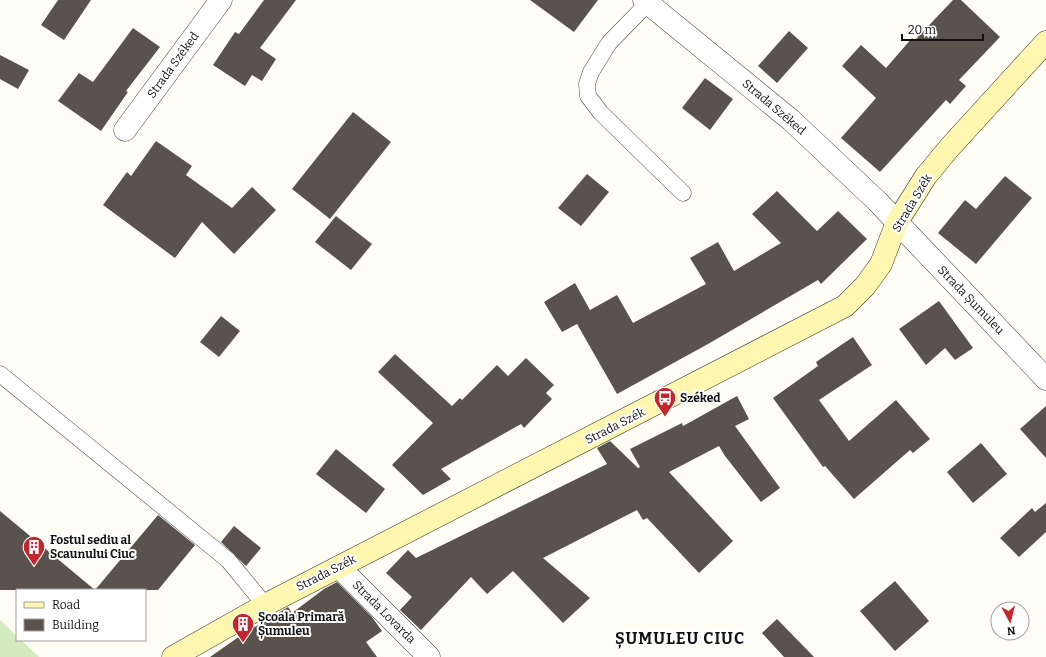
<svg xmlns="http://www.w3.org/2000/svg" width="1046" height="657" font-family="Bitter,serif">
	<rect width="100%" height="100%" fill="#fffdf5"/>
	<path fill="#d5ebbd" d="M0 620 17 636V640H21L39 657H0Z"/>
	<path fill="#5a524d" d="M58 0H91L64 40 41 25Z
		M264 0H296L260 48 276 59 262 81 252 75 245 86 213 65 235 32 239 34Z
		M530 0H598L574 32Z
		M953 0H961L1000 37 959 80 966 86 950 104 946 100 880 172 841 138 876 98 842 66 861 45 886 68 912 38 915 40Z
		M133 28 160 47 126 91 128 92 101 131 58 101 79 73 93 82Z
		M789 31 808 48 777 83 758 66Z
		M0 55 29 70 18 89 0 79Z
		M705 78 733 99 710 130 682 108Z
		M353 112 391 142 330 219 292 189Z
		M156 141 192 166 186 175 232 208 252 187 276 210 234 254 202 222 175 258 103 205 127 172 131 176Z
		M587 174 609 192 581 226 558 208Z
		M1005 176 1032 198 976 264 938 233 965 200 976 209Z
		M777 191 817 231 838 211 867 239 821 284 818 280 708 344 617 394 577 324 562 332 544 302 575 283 590 310 617 295 633 323 706 284 690 258 718 242 734 271 781 243 752 214Z
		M336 216 372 244 351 270 315 242Z
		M939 301 973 348 955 360 945 348 926 365 899 329Z
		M221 316 240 331 219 357 200 342Z
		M853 337 872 365 819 400 849 441 896 400 930 439 913 453 910 450 854 499 825 466 823 467 773 398 818 366 816 362Z
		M395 354 452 406 460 398 462 400 497 365 508 376 526 358 554 385 546 393 552 399 524 428 521 424 441 469 451 479 423 495 392 465 433 423 378 372Z
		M737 396 749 419 735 426 780 488 761 502 725 456 719 446 669 472 733 541 699 573 647 518 643 520 637 510 543 558 590 598 563 623 513 571 487 594 471 577 421 630 400 610 412 597 386 573 408 550 416 558 607 464 597 448 610 441 638 468 640 467 630 449 682 423 683 426Z
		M1046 406V458L1020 429Z
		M981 443 1007 474 973 503 947 472Z
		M336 449 385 489 366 513 316 474Z
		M1046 503V532L1019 557 1000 538 1032 508 1035 512Z
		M0 511 95 590 158 515 195 545 158 590H0Z
		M234 526 261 548 246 566 221 542Z
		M895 581 929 621 895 651 860 611Z
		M337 582 372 617 382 631 366 642 377 657H210L240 636 288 607 292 613 324 589Z
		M777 619 814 657H784L762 633Z"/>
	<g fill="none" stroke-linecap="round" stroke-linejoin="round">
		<g stroke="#444" stroke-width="17">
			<path id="lane" d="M648 3 609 43 591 72 587 84 588 96 601 113 683 193
				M0 374 228 560 265 605"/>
		</g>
		<g stroke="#444" stroke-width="23">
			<path id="street" d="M644 0 791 120 877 201 1046 379
				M125 130 221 0
				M339 567 429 657"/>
		</g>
		<g stroke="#333" stroke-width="23">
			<path id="secondary" d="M173 657 265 605 845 306 865 286 881 264 897 222 926 176 950 147 1046 42"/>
		</g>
		<use href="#lane" stroke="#fff" stroke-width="16"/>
		<use href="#street" stroke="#fff" stroke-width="22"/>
		<use href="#secondary" stroke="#fff6b0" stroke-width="22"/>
	</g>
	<defs>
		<g id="bus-pin" transform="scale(1.15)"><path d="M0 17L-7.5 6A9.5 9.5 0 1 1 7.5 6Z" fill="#c4262e" stroke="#fff"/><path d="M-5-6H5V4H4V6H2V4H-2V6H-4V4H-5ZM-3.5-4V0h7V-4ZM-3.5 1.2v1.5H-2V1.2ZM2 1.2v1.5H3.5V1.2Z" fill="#fff"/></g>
		<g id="building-pin" transform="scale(1.15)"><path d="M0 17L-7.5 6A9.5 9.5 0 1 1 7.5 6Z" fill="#c4262e" stroke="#fff"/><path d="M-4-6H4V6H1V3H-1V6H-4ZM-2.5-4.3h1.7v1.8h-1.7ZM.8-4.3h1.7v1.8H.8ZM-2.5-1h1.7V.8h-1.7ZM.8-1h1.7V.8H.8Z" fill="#fff"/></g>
	</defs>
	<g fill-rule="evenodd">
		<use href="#bus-pin" x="665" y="398"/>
		<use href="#building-pin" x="34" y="547"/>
		<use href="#building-pin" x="243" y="624"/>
	</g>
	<g text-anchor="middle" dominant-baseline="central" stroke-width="4" stroke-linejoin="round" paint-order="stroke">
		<g font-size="12" fill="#111" stroke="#fff">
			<text transform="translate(173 65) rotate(-54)">Strada Széked</text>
			<text transform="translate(774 107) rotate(40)">Strada Széked</text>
			<text transform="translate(912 203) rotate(-59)">Strada Szék</text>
			<text transform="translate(971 300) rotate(46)">Strada Șumuleu</text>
			<text transform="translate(615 426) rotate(-27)">Strada Szék</text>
			<text transform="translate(326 573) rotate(-27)">Strada Szék</text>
			<text transform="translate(384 612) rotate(45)">Strada Lovarda</text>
		</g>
		<g font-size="12" font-weight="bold" fill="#111" stroke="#fff" text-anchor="start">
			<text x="680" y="398">Széked</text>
			<text x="50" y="540">Fostul sediu al<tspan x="50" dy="14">Scaunului Ciuc</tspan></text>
			<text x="258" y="617">Școala Primară<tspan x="258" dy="14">Șumuleu</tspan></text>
		</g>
		<g font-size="16" font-weight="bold" letter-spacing="1" fill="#111" stroke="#fff">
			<text x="680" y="638">ȘUMULEU CIUC</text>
		</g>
	</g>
	<rect x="16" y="589" width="130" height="52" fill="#ffffff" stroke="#a0a0a0"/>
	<rect x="24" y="602" width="20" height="6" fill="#fff6b0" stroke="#a0a0a0"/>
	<text x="52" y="609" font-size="12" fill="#111111">Road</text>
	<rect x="24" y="619" width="20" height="12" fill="#5a524d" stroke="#a0a0a0"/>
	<text x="52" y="629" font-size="12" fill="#111111">Building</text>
	<g transform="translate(1010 621) rotate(173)"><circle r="19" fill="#ffffff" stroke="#a0a0a0"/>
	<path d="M0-3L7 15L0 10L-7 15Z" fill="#c4262e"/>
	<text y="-6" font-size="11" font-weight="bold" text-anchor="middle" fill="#111111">N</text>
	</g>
	<path d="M902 34v6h81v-6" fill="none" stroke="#111111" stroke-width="2"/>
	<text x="908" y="34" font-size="12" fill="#111111" stroke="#ffffff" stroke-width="3" paint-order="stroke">20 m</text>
</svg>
